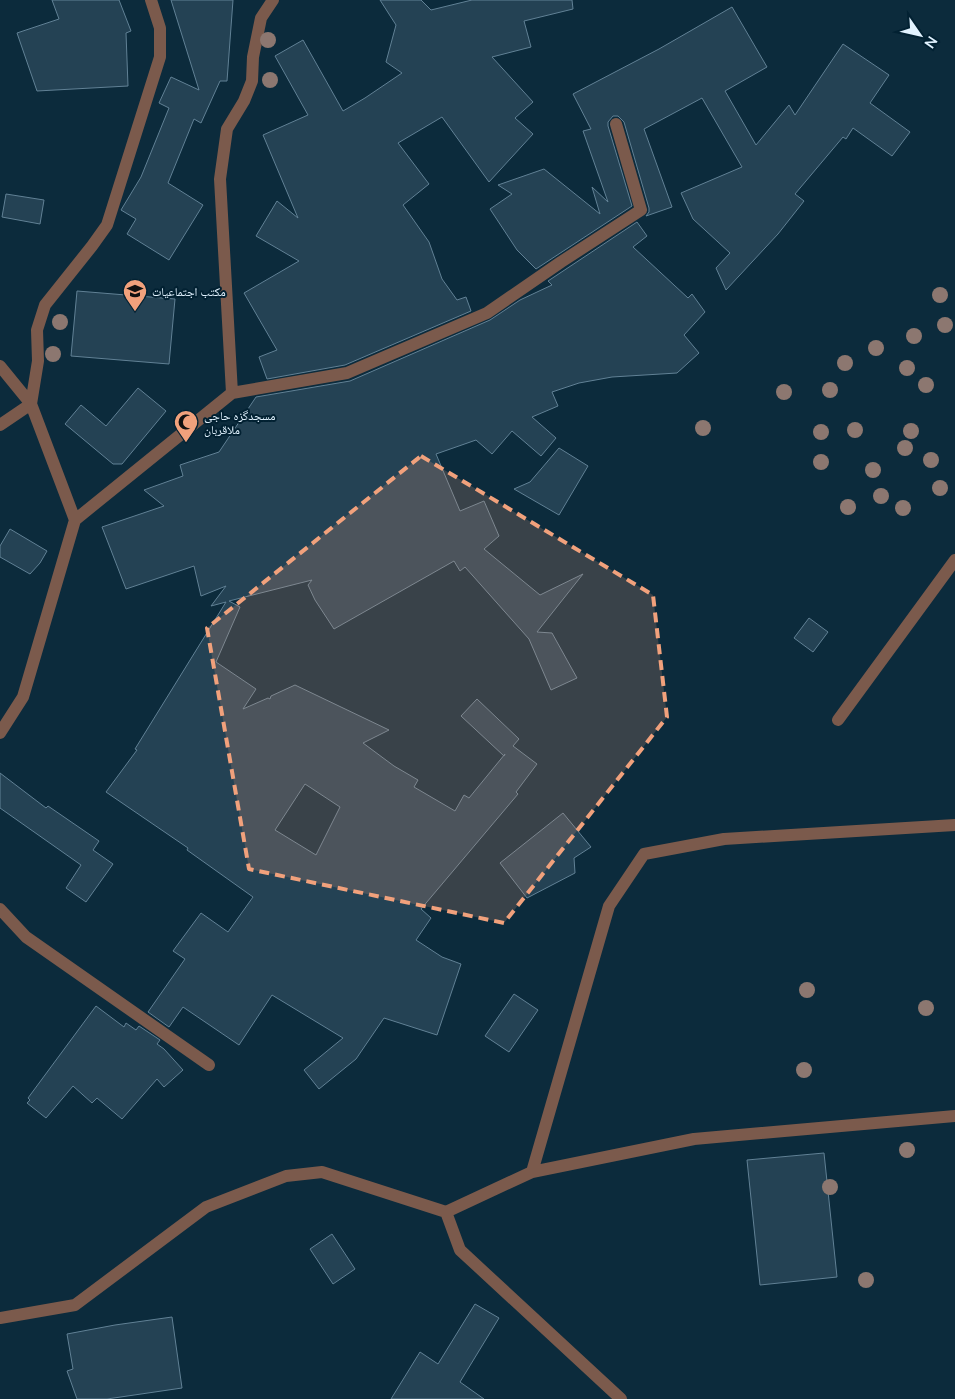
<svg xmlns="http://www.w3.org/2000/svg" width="955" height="1399" font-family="Lato,'Noto Naskh Arabic',sans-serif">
	<rect width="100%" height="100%" fill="#0c2b3c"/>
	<path fill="#244254" stroke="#618195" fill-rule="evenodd" d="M52 0H119L131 31 126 33 128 86 37 91 17 33 59 19Z
		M171 0H233L227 81H220L201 123 194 119 168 183 203 205 169 260 127 234 136 219 121 210 141 177 169 108 159 103 171 77 199 90Z
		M380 0H421L431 10 472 0H572L573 9 524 21 531 47 492 57 533 102 515 118 533 134 489 182 442 117 398 143 429 184 403 205 429 242 442 279 457 300 466 297 471 311 345 365 267 379 259 357 277 350 244 293 299 261 256 236 277 201 298 218 263 135 308 115 275 56 303 40 343 111 365 98 402 73 386 62 396 25Z
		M732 7 767 67 725 91 756 145 789 105 795 115 843 44 889 75 870 103 910 132 892 156 853 128 846 139 843 137 795 194 804 201 778 234 726 290 716 268 730 253 693 219 681 193 742 167 702 98 644 129 672 207 646 216 649 212V208L624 122 618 116H613L608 122V126L632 206 536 269 517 250 490 209 512 194 498 185 544 169 600 214 592 187 608 202 583 131 591 129 573 94 659 49Z
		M6 194 44 200 40 224 2 217Z
		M637 222 647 236 633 247 688 298 692 294 705 312 684 335 699 353 677 373 612 377 579 383 552 392 558 406 532 417 556 438 541 456 512 431 492 454 476 440 436 454 460 511 484 501 499 536 484 549 540 595 583 574 537 632 552 633 577 678 551 690 529 639 465 567 460 571 454 561 334 629 315 600 308 585 312 580 229 601 240 607 216 662 256 689 243 709 268 698 270 699 271 696 295 685 389 730 363 743 394 766 418 780 414 787 455 811 464 795 469 798 505 754 504 756 461 716 477 699 519 739 513 746 537 764 516 792 518 794 421 909 431 918 416 940 442 957 461 964 437 1035 384 1018 356 1059 319 1089 304 1070 343 1038 272 995 239 1045 183 1007 169 1027 148 1012 185 959 173 951 201 913 228 932 253 897 187 850 188 848 106 792 137 750 135 749 226 602 211 606 226 586 201 596 194 566 126 589 102 527 164 506 144 490 183 476 180 465 219 452 256 397 350 381 490 320 520 300 552 285 548 281ZM305 784 340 807 316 855 275 830Z
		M77 291 175 299 169 364 71 356Z
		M138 388 166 411 122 464H113L65 424 81 405 106 426Z
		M559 448 588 466 559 515 514 489 530 482Z
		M10 529 47 551 40 563 30 574 0 557V546Z
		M809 618 828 632 813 652 794 638Z
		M0 773 46 808 48 806 99 841 93 850 113 864 86 902 66 888 81 865 0 808Z
		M563 813 591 847 574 858 575 873 527 898 500 863Z
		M514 994 538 1010 509 1052 485 1036Z
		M96 1006 124 1027 126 1023 136 1030 139 1026 160 1040 157 1044 164 1049 183 1070 164 1087 157 1079 122 1119 97 1098 92 1103 73 1086 46 1118 27 1103 30 1100 28 1098Z
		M824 1153 837 1277 760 1285 747 1160Z
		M332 1234 355 1269 333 1284 310 1249Z
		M475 1304 499 1318 460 1382 484 1399H391L420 1352 438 1364Z
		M172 1317 182 1388 107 1399H77L67 1371 73 1369 67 1334 115 1325Z"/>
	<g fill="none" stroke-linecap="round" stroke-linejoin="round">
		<path stroke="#7b5a4c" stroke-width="12" d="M0 366 31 404
			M232 393 220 179 227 129 244 101 252 81 253 57 261 18 273 0
			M31 404 38 361 37 330 45 305 92 246 107 225 160 57V28L151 0
			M0 425 31 404 75 520
			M838 720 955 560
			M0 733 23 697 75 520 232 393 347 373 487 313 561 262 641 210 616 124
			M0 909 26 937 209 1065
			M532 1172 609 906 644 854 724 839 955 825
			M0 1318 75 1305 206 1207 286 1176 322 1172 446 1212
			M621 1399 460 1250 446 1212 532 1172 694 1139 955 1116"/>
	</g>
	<g fill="#8c7770">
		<circle cx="268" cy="40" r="8"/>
		<circle cx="270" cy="80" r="8"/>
		<circle cx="940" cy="295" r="8"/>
		<circle cx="60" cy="322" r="8"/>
		<circle cx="945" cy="325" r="8"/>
		<circle cx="914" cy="336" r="8"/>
		<circle cx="876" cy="348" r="8"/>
		<circle cx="53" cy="354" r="8"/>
		<circle cx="845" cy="363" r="8"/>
		<circle cx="907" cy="368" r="8"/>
		<circle cx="926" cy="385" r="8"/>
		<circle cx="830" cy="390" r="8"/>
		<circle cx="784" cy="392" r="8"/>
		<circle cx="703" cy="428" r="8"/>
		<circle cx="855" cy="430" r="8"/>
		<circle cx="911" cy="431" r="8"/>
		<circle cx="821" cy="432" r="8"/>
		<circle cx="905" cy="448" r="8"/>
		<circle cx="931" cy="460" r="8"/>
		<circle cx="821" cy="462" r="8"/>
		<circle cx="873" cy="470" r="8"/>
		<circle cx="940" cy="488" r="8"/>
		<circle cx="881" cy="496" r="8"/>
		<circle cx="848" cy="507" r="8"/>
		<circle cx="903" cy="508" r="8"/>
		<circle cx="807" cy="990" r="8"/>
		<circle cx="926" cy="1008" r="8"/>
		<circle cx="804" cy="1070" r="8"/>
		<circle cx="907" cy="1150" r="8"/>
		<circle cx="830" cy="1187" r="8"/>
		<circle cx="866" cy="1280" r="8"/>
	</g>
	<path fill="#f1a17c" fill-opacity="0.2" stroke="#f1a17c" stroke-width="4" stroke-dasharray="10 6" stroke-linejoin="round" d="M421 456 653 595 667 717 504 923 249 869 207 628Z"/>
	<defs>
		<g id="school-pin" transform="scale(1.25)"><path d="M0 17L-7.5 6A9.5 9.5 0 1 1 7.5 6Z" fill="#f1a17c" stroke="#022132"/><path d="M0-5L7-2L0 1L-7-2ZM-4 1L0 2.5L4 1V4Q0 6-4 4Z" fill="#111"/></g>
		<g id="mosque-pin" transform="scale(1.25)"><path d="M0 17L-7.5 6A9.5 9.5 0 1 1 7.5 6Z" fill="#f1a17c" stroke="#022132"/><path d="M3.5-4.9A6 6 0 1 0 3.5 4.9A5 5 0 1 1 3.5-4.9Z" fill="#111"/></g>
	</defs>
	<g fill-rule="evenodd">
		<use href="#school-pin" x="135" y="291"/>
		<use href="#mosque-pin" x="186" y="422"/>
	</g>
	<g text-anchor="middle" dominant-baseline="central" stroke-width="4" stroke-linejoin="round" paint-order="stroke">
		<g font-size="12" fill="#e2f3ff" stroke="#022132" text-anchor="start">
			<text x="152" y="291">مکتب اجتماعیات</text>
			<text x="204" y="415">مسجدگزه حاجی<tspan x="204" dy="14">ملاقربان</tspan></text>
		</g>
	</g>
	<g transform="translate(920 35) rotate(124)" stroke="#022132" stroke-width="4" paint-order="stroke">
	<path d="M0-4L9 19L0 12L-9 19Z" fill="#e2f3ff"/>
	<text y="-8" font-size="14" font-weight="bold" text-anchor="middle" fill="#e2f3ff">N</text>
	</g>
</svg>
